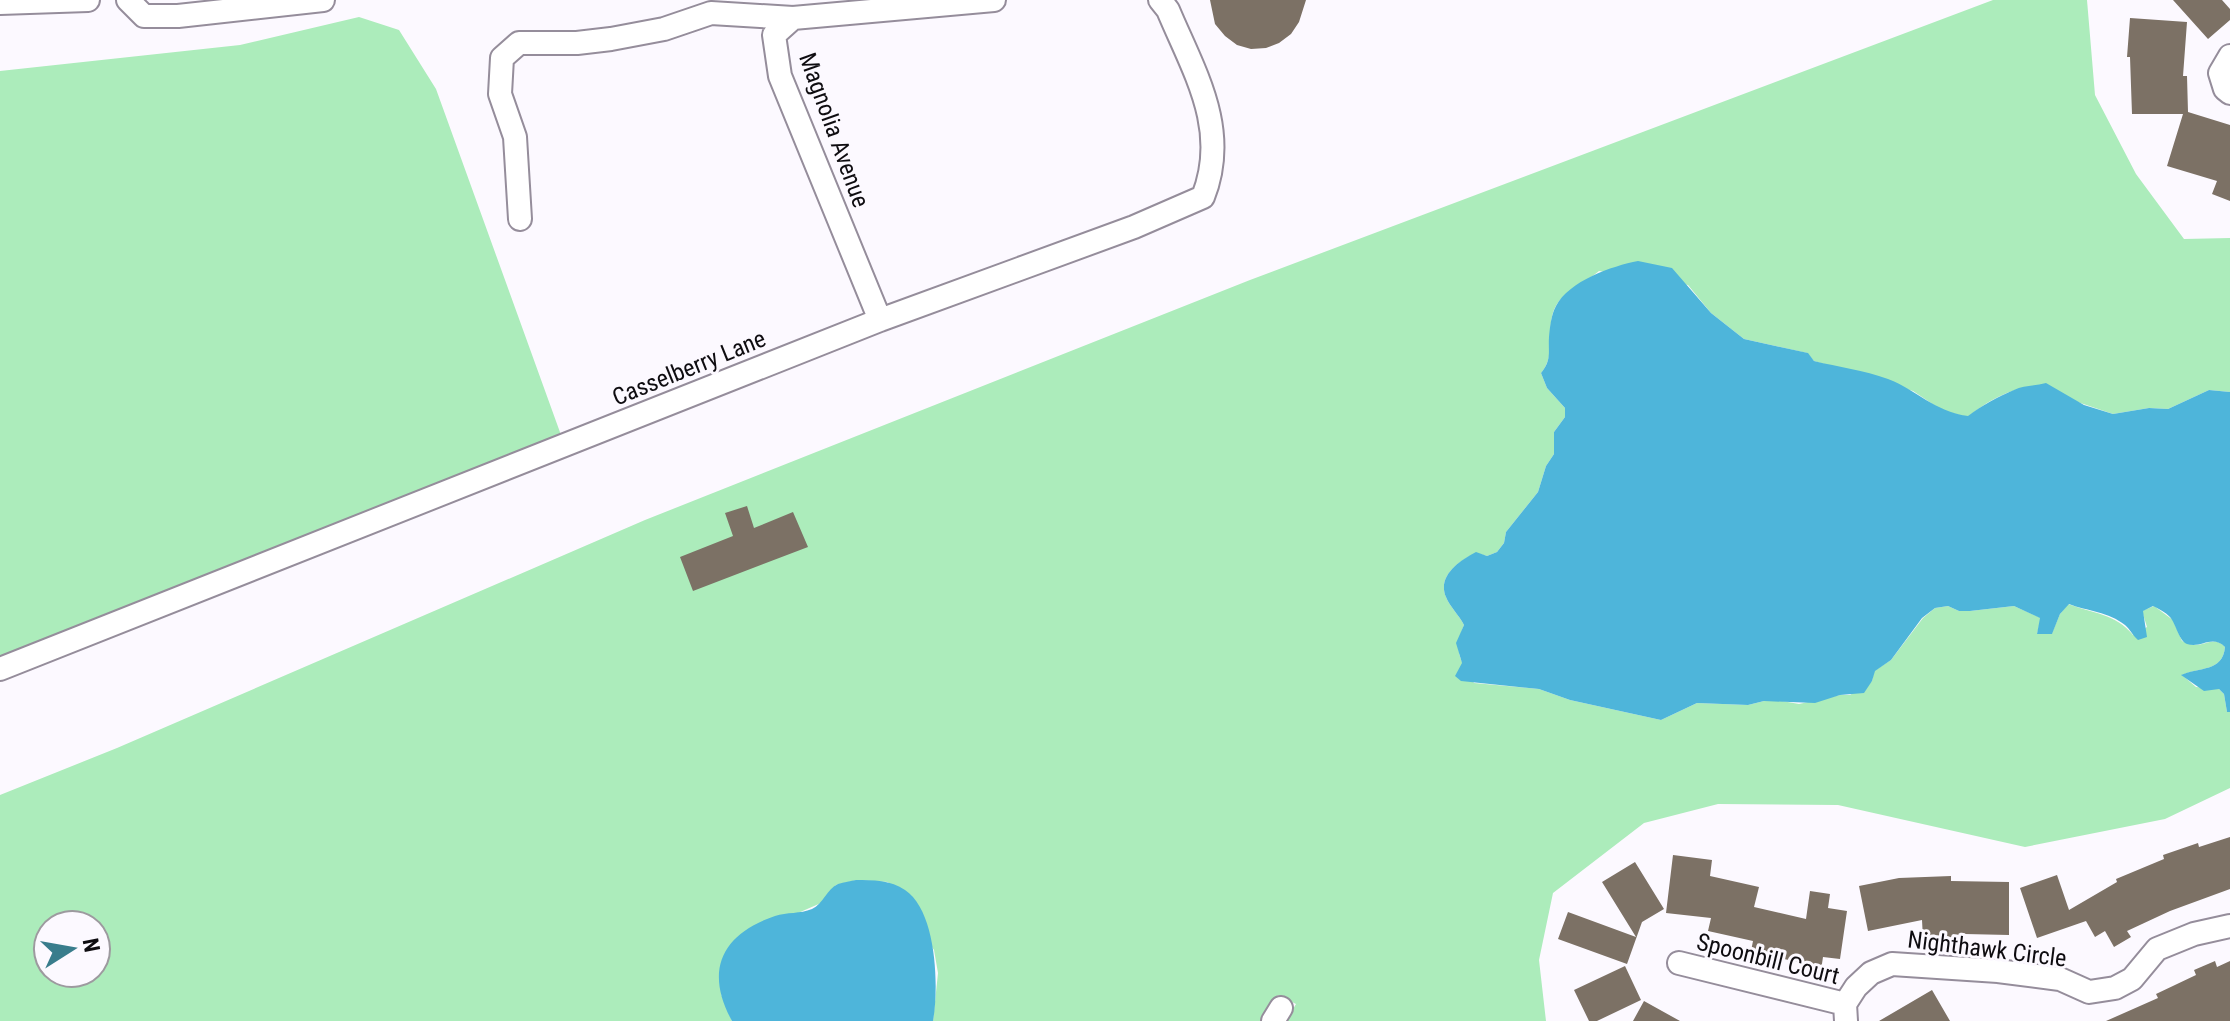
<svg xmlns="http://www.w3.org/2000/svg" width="2230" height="1021" font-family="'Roboto Condensed',sans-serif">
	<rect width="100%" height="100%" fill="#fcf9ff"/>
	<path fill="#acecbb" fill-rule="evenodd" d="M1993 0H2087L2095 95 2136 174 2184 239 2230 238V392L2209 390 2168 409 2149 408 2113 414 2033 387C2012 387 1984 403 1968 417L1943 411 1913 391 1814 361 1807 353 1744 339 1711 313 1688 285 1599 271C1586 282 1569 288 1559 301 1542 323 1559 353 1541 373L1547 388 1565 408V417L1554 432V454L1546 466 1538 492 1506 532 1504 543 1497 552 1487 556 1476 553C1459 561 1437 576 1446 597 1450 607 1459 615 1464 625 1453 651 1460 660 1474 683L1539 689 1570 700 1661 720 1697 703 1748 705 1764 701H1782L1799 704 1840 695H1850L1872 681 1874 671 1891 660 1923 618 1935 608 1948 606 1959 611H1970L2014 606 2041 618 2037 634 2052 633 2060 614 2068 604C2092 613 2116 614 2133 635L2147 627 2142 611 2154 606 2173 620 2182 641C2187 643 2191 645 2195 645 2207 645 2215 636 2225 647 2223 672 2199 667 2182 675L2196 687 2219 689 2224 694 2227 712H2230V788L2165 819 2025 847 1838 805 1718 804 1644 823 1553 893 1539 960 1546 1021H1286L1296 1004 1278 995 1260 1021H933L938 973 934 950 888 882 857 880 836 885 821 903 798 913 721 994 732 1021H0V795L117 748 645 520 1250 280ZM48 925H96V973H48Z
		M359 17 399 30 436 89 561 435 0 658V71L240 45Z"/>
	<path fill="#4eb5da" d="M1638 261 1672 268 1711 313 1744 339 1808 353 1814 361C1838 367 1864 370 1888 379 1919 391 1933 411 1968 416 1981 406 1999 396 2014 390 2024 385 2036 386 2046 383L2084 405 2113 414 2149 408 2168 409 2209 390 2230 392V712H2227L2224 694 2219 689 2204 691 2181 675C2199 667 2223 672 2225 647 2212 634 2201 649 2187 644 2179 641 2176 624 2170 617 2165 612 2159 609 2153 606L2143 611 2147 637 2138 640C2133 636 2130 629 2125 625 2109 612 2087 611 2069 604L2060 614 2052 634H2037L2040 618 2014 606 1970 611H1959L1948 606 1935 608 1922 618 1891 660 1875 671 1872 681 1864 693 1840 695 1815 703 1764 701 1748 705 1697 703 1661 720 1570 700 1539 689 1461 681 1455 676 1462 663 1456 643 1464 625C1459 615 1450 607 1446 597 1437 576 1459 561 1476 552L1487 556 1497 552 1504 543 1506 532 1538 492 1546 466 1554 454V432L1565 417V408L1547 388 1541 373C1552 360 1548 352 1549 337 1550 327 1551 315 1556 306 1569 281 1612 266 1638 261Z
		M856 880C873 880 891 880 905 890 937 911 939 988 933 1021H732C704 970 722 934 775 916 787 912 800 914 812 909 823 904 827 889 838 884 844 882 851 881 856 880Z"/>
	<path fill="#7c7165" d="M1210 0H1306L1299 22 1291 34 1279 43 1266 48 1251 49 1237 45 1225 36 1215 24Z
		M2173 0H2222L2230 9V20L2208 39Z
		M2130 18 2187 22 2183 76H2187L2188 112 2230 125V201L2212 194 2217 181 2167 166 2183 114H2132L2130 57H2127Z
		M747 506 754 528 793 512 808 547 693 591 680 557 733 536 725 513Z
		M2230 837V889L2170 911 2127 931 2131 937 2114 947 2105 931 2095 937 2086 921 2037 938 2020 888 2057 875 2069 910 2117 882 2116 879 2164 859 2163 855 2198 843 2199 847Z
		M1673 855 1712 860 1710 876 1759 887 1754 907 1806 919 1810 891 1830 894 1828 908 1847 911 1840 959 1823 957 1820 977 1799 975 1801 963 1751 951 1753 941 1708 931 1711 918 1666 913Z
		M1635 862 1664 909 1642 922 1627 964 1558 939 1568 912 1636 937 1602 882Z
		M1951 876V881L2009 882V935L1965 934V937L1923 939 1922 920 1868 931 1859 886 1899 878Z
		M2215 961 2217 967 2230 961V1021H2106L2158 998 2156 994 2196 975 2194 970Z
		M1625 966 1641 1000 1597 1021H1589L1574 990Z
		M1932 990 1950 1021H1879Z
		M1644 1001 1680 1021H1633Z"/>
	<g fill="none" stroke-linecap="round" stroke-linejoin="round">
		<g stroke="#958d9b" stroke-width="26">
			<path id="minor" d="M128 0 144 16H178L323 0
				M0 3 88 0
				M2230 56 2220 73 2225 89 2230 93
				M520 219 515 137 500 94 502 58 519 43H577L611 39 664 29 711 13 793 18
				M880 320 780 76 774 35 793 18 994 0
				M0 669 880 320 1134 227 1203 197C1230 129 1194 72 1168 10L1160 0
				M1679 963 1845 1004
				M1273 1021 1281 1008
				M1846 1021 1845 1004 1856 987 1871 973 1892 964 1998 971 2060 979 2089 992 2115 988 2132 979 2157 949 2194 934 2230 926"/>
		</g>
		<use href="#minor" stroke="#fff" stroke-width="22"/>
	</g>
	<g text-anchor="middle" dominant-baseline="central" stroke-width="6" stroke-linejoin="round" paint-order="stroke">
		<g font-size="24" fill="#0e0c10" stroke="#fcf9ff">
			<text transform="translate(834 130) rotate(70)">Magnolia Avenue</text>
			<text transform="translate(689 368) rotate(-22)">Casselberry Lane</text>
			<text transform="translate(1987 949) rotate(7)">Nighthawk Circle</text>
			<text transform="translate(1768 959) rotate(14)">Spoonbill Court</text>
		</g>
	</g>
	<g transform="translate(72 949) rotate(79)"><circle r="38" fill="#fcf9ff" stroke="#9d9a9f" stroke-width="2"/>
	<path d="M0-6L14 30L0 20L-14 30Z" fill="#397d8c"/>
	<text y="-12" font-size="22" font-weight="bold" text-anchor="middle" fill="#0e0c10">N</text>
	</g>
</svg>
